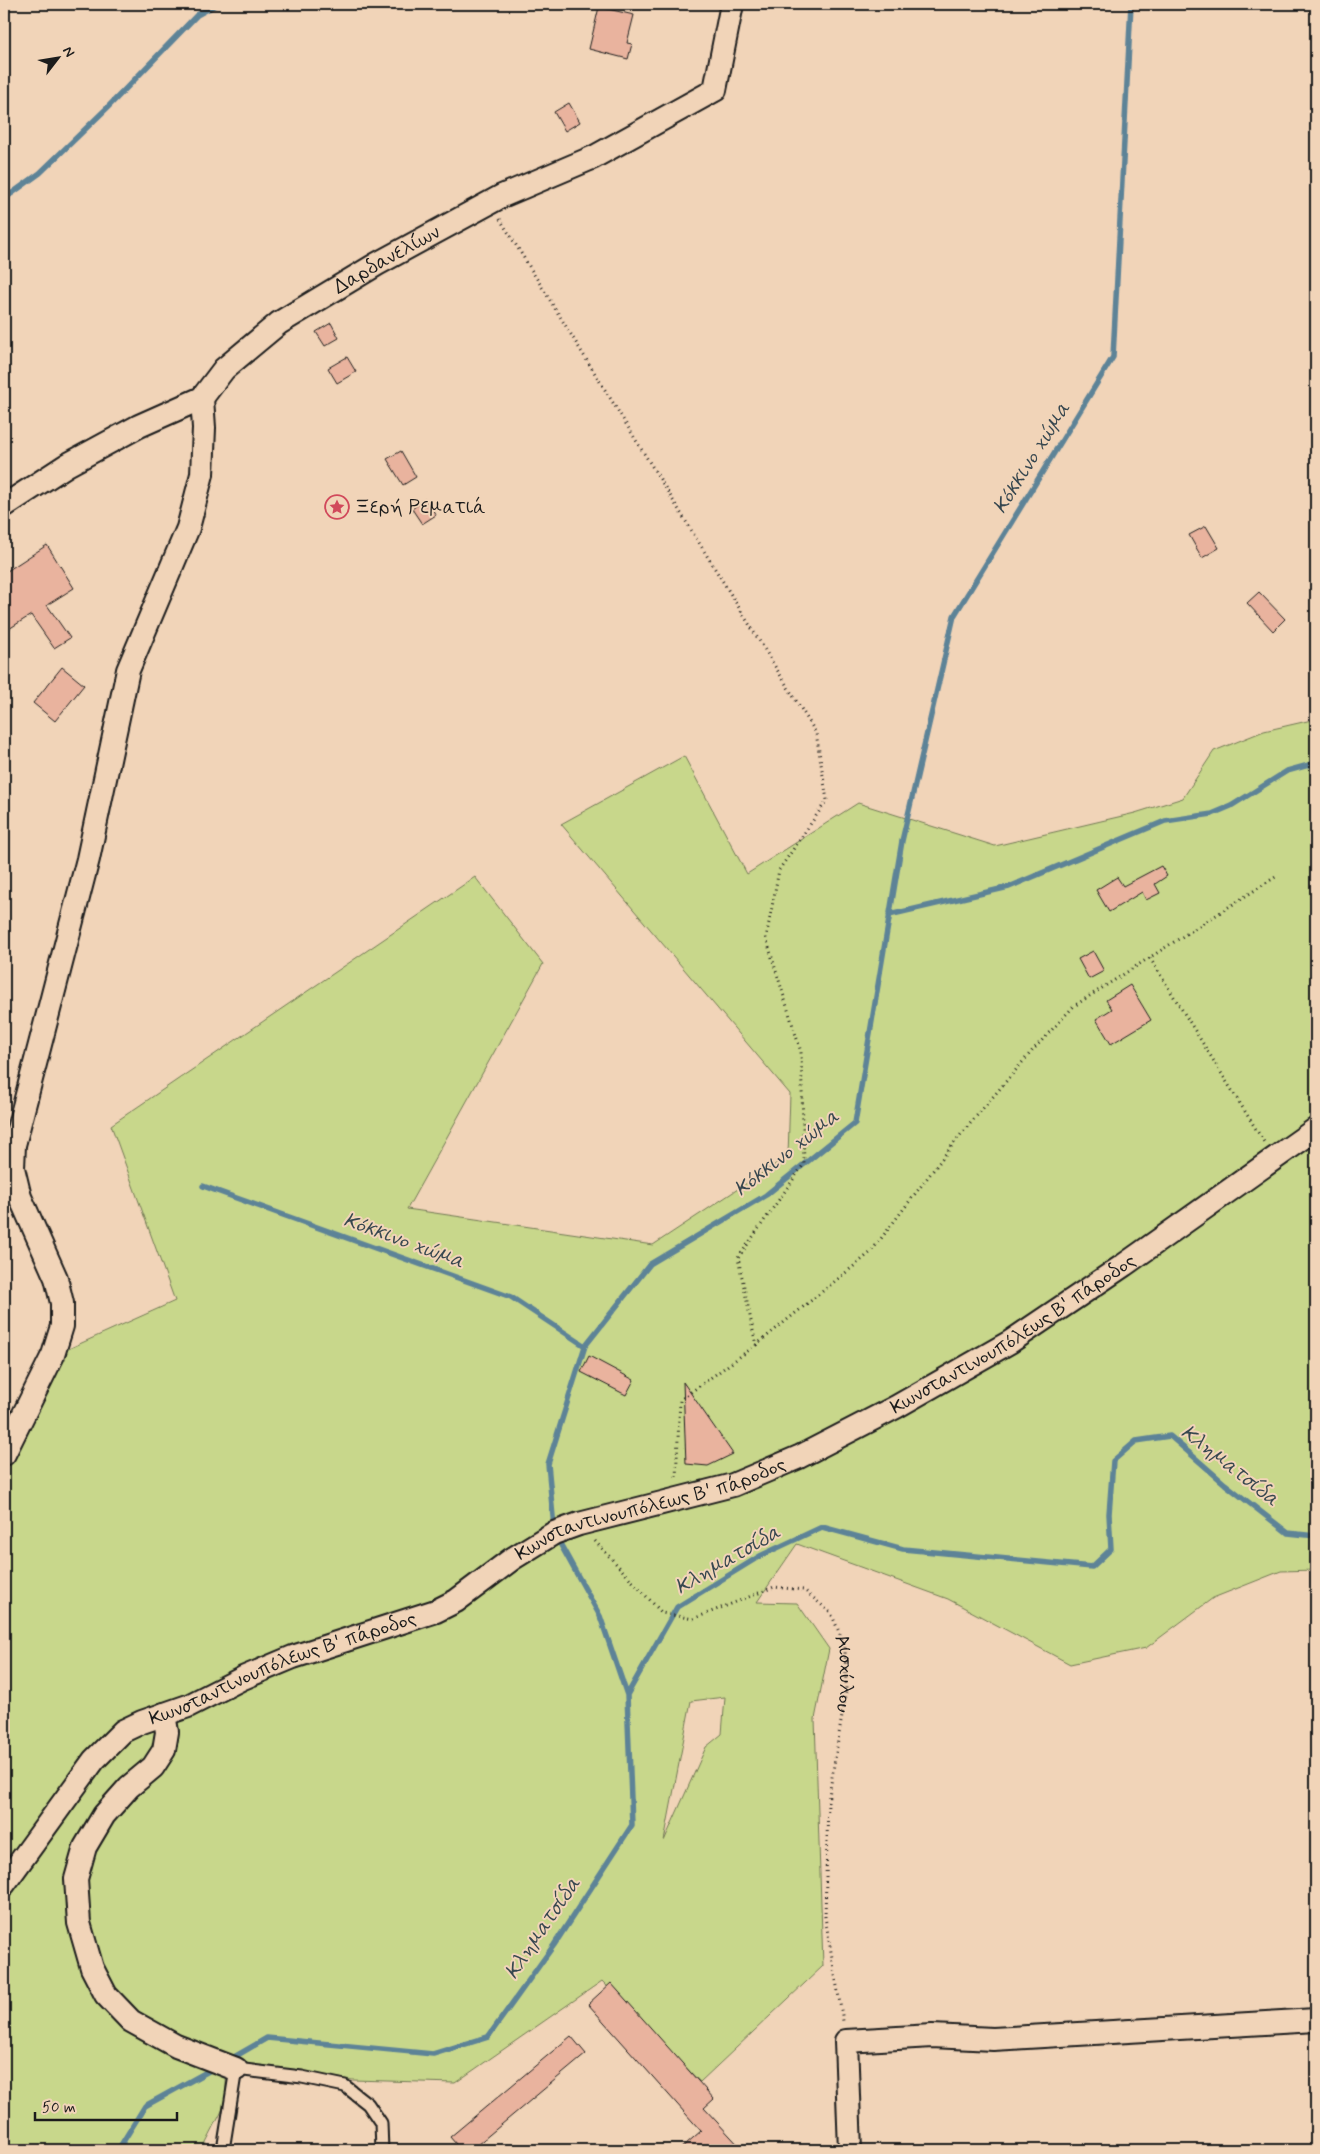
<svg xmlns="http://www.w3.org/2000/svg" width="1320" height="2154" font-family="Mynerve,sans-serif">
	<rect width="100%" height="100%" fill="#f1d4b8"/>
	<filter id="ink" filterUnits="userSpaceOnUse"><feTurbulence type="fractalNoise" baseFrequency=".02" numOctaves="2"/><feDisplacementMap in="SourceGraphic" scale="10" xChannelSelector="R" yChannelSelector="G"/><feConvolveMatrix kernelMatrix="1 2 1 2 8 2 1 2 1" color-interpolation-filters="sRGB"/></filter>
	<g filter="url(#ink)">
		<path fill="#c8d78b" stroke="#727a54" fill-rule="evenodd" d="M1316 719V1570L1281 1571 1213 1598 1146 1648 1070 1664 948 1599 797 1544 757 1602 797 1603 829 1649 815 1719 823 1966 700 2082 602 1981 455 2083 353 2080 227 2063 225 2105 202 2150H4V1466L66 1350 175 1301 111 1125 475 877 543 964 407 1209 653 1245 788 1156 790 1094 561 824 684 756 747 874 858 803 995 846 1135 813 1183 798 1214 751 1264 731ZM725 1697 722 1734 706 1747 664 1841 691 1701Z"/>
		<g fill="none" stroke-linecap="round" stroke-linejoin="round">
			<path stroke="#5d8397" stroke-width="5.5" d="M4 199 40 173 107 108 197 15 217 4
				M889 915 1009 887 1165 821 1212 814 1231 806 1287 771 1316 763
				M203 1186 511 1297 585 1346
				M554 1527 548 1464 585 1346 650 1264 766 1195 855 1123 902 841 954 616 1113 357 1131 4
				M557 1538 600 1616 627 1695
				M229 2060 267 2038 433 2054 488 2037 554 1945 632 1825 627 1695 677 1607 760 1556 822 1527 903 1549 1092 1567 1111 1549 1109 1514 1113 1461 1136 1441 1170 1436 1225 1484 1288 1533 1316 1536
				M118 2150 145 2106 214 2068"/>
		</g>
		<path fill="#e9b39e" stroke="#1c1c1c" d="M599 7 634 15 627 43 632 44 628 59 589 49Z
			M569 103 580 122 565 131 554 112Z
			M331 323 339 338 325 346 316 332Z
			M347 357 356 372 337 383 328 368Z
			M401 451 416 477 403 485 387 459Z
			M425 499 436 515 422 524 412 509Z
			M1206 526 1219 548 1202 558 1189 535Z
			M47 545 74 588 47 605 70 638 54 648 31 615 4 632V573Z
			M1259 592 1285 619 1273 631 1247 603Z
			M62 667 84 685 55 721 33 703Z
			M1161 866 1167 876 1155 884 1160 893 1146 900 1142 892 1109 912 1096 890 1117 877 1123 886Z
			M1093 951 1104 971 1089 979 1078 959Z
			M1130 985 1151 1020 1111 1044 1096 1019 1112 1009 1106 1000Z
			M589 1356 634 1380 626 1395 581 1372Z
			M683 1382 733 1454 708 1466 686 1464Z
			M611 1983 714 2099 704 2108 743 2150H679L701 2131 588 2004Z
			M571 2036 586 2054 471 2150H461L450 2137Z"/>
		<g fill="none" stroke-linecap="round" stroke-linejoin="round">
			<g stroke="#1c1c1c" stroke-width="15">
				<path id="lane" d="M223 2150 236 2069 302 2077 345 2086 368 2104 381 2123 382 2150"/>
			</g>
			<g stroke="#1c1c1c" stroke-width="26">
				<g id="street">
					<path id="s2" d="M4 506 67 465 139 426 202 398 224 369 279 323 377 264 502 196 594 157 715 90 732 4"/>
					<path d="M4 1454 53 1355 62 1326V1303L56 1278 20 1197 13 1168 14 1145 88 859 128 670 188 528 202 474 204 428 202 398"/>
					<path d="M164 1714 167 1732 164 1750 153 1767 129 1787 104 1815 85 1847 76 1879 79 1923 92 1968 106 1995 131 2021 176 2046 236 2069"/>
					<path id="s3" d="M4 1884 94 1760 123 1731 142 1722 188 1706 243 1678 293 1657 436 1611 456 1601 512 1559 554 1533 579 1524 733 1485 799 1457 896 1407 1010 1342 1124 1265 1316 1129"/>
					<path d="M850 2150 846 2041 932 2036 993 2039 1316 2020"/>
				</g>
			</g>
			<g stroke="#1c1c1c" stroke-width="3" stroke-dasharray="1 4" stroke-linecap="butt">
				<path d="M500 219 816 733 827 800 779 870 766 938 801 1052 804 1164 738 1258 756 1345 680 1400 676 1478"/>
				<path d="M1150 958 1264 1142"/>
				<path d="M756 1345 870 1253 957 1139 1032 1051 1074 1006 1277 876"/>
				<path id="s1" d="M595 1541 662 1613 693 1619 774 1587 804 1590 831 1613 845 1646 846 1691 828 1802 825 1917 843 2021"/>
			</g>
			<use href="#lane" stroke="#f1d4b8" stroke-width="11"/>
			<use href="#street" stroke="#f1d4b8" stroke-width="22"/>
		</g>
	</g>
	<defs>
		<g id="sight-ring" transform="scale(1.25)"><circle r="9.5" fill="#f1d4b8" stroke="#d1495b" stroke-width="1.5"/><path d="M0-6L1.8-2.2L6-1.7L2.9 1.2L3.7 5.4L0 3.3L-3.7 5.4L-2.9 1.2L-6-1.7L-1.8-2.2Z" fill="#d1495b"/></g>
	</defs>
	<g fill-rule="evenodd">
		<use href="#sight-ring" x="337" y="507"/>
	</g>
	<g text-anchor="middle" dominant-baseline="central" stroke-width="4" stroke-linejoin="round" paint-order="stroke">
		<g font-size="20" fill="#1c1c1c" stroke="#f1d4b8">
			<text stroke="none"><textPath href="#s2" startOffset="459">Δαρδανελίων</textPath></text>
			<text stroke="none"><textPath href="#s3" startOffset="1176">Κωνσταντινουπόλεως Β' πάροδος</textPath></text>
			<text stroke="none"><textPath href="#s3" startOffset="771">Κωνσταντινουπόλεως Β' πάροδος</textPath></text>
			<text stroke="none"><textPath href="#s3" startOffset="366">Κωνσταντινουπόλεως Β' πάροδος</textPath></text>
			<text stroke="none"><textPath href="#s1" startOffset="346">Αισχύλου</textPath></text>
		</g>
		<g font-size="20" fill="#1c1c1c" stroke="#f1d4b8" text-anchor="start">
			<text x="354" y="507">Ξερή Ρεματιά</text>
		</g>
		<g font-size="21" font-style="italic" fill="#37474f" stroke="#f1d4b8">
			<text transform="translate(1032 458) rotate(-58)">Κόκκινο χώμα</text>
			<text transform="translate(787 1153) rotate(-38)">Κόκκινο χώμα</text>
			<text transform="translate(404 1241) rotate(20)">Κόκκινο χώμα</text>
			<text transform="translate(1230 1466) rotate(38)">Κληματσίδα</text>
			<text transform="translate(728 1560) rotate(-30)">Κληματσίδα</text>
			<text transform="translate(543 1928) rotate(-56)">Κληματσίδα</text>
		</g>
	</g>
	<rect width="1320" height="2154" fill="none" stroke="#f1d4b8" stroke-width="20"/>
	<rect x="10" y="10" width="1300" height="2134" fill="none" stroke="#1c1c1c" stroke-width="2" filter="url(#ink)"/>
	<g transform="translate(58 58) rotate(59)" stroke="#f1d4b8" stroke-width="4" paint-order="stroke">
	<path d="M0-4L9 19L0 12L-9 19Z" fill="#1c1c1c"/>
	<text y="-8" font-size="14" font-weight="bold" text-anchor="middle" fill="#1c1c1c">N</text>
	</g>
	<path d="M35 2112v8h142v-8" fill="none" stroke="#1c1c1c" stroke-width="2.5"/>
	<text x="42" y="2112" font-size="15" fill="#1c1c1c" stroke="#f1d4b8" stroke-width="4" paint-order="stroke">50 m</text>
</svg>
